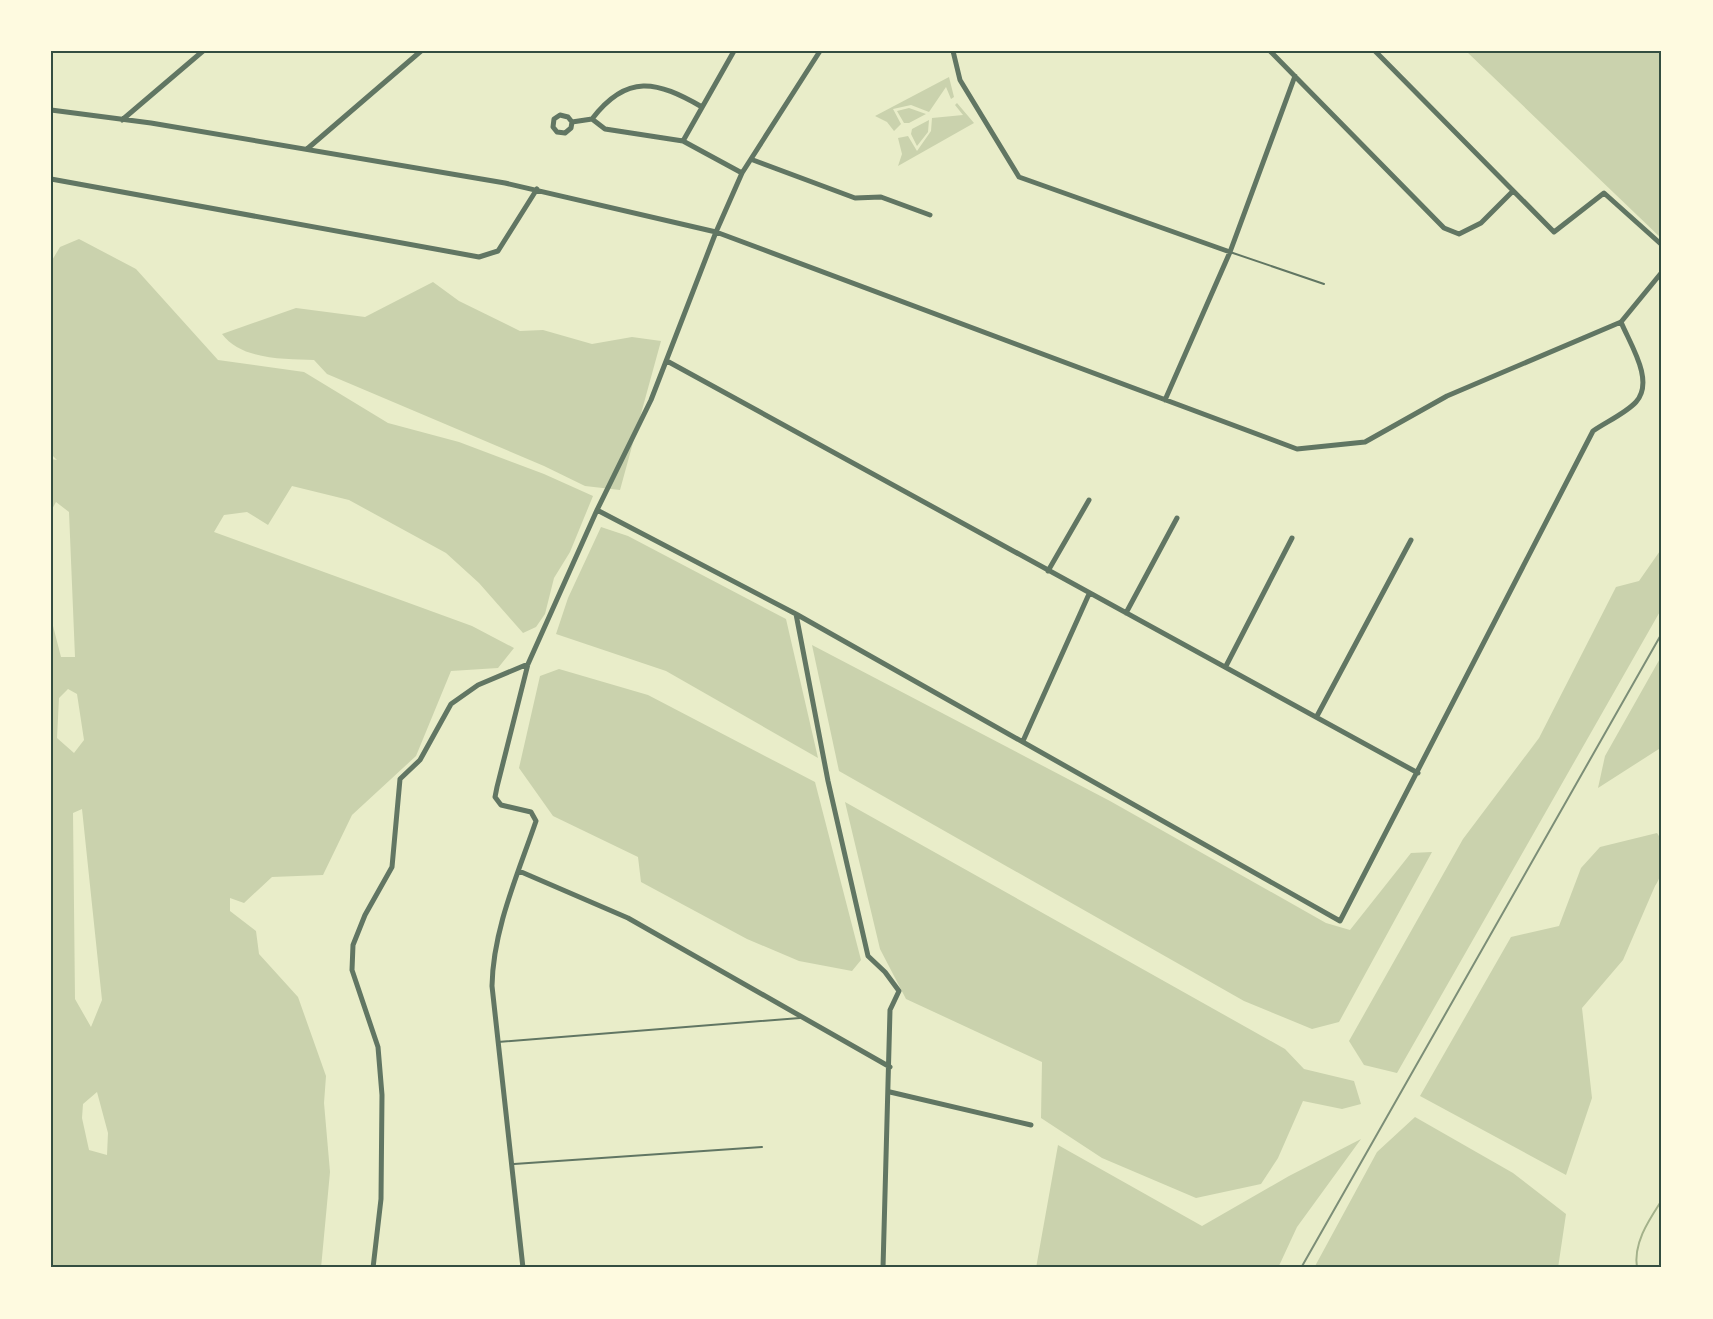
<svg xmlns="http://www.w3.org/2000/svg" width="1713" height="1319" font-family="'Source Sans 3',sans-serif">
	<rect width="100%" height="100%" fill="#e9edc9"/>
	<path fill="#cad2ad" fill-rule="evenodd" d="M1466 51H1662V239Z
		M949 77 954 97 951 99 946 87 929 112 911 105 893 109 901 124 894 131 887 122 875 116Z
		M957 103 974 123 898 166 902 154 898 138 908 136 917 151 931 131 932 118 963 115 955 105Z
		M909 108 926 114 909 123H904L897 111Z
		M929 120 928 132 917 146 911 134 912 129Z
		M79 239 136 269 218 360 304 372 388 423 459 442 544 474 593 496 570 552 554 578 545 614 536 627 523 633 479 583 446 553 349 500 292 486 268 525 247 512 224 515 214 532 472 626 514 648 498 668 451 671 416 756 352 815 323 875 272 877 244 903 230 898V911L256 931 259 954 298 997 326 1076 324 1103 330 1172 321 1268H51V618L61 657H75L69 512 56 502 51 511V459L57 460 51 454V262L60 247ZM68 689 77 694 84 740 74 753 57 738 59 698ZM82 809 102 1000 91 1027 75 999 73 813ZM97 1092 108 1133 107 1155 89 1150 82 1118 83 1104Z
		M433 282 459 301 520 331 543 330 592 344 632 337 661 341 620 490 585 486 544 466 327 374 314 360C285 359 241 360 222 334L296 308 365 317Z
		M601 527 628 536 786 619 818 758 666 671 556 634 568 598Z
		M1662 548V608L1397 1073 1364 1065 1349 1041 1463 839 1539 738 1616 587 1639 581Z
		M812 645 1110 801 1326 923 1350 930 1411 853 1432 852 1339 1022 1312 1029 1244 1001 839 771Z
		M1662 655V747L1598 788 1605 756Z
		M559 669 648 695 815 782 861 960 852 971 799 961 747 939 641 882 638 857 553 816 519 768 540 676Z
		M845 802 1285 1049 1304 1069 1354 1081 1361 1104 1342 1109 1303 1101 1278 1158 1261 1184 1196 1198 1102 1158 1041 1118 1042 1062 906 999 880 949Z
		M1657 833C1667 846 1664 874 1655 886L1623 960 1582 1008 1592 1098 1566 1175 1420 1096 1511 937 1559 926 1581 868 1600 847Z
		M1415 1117 1513 1173 1566 1214 1558 1268H1314L1377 1152Z
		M1361 1139 1297 1227 1278 1268H1036L1058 1145 1202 1226 1289 1176Z"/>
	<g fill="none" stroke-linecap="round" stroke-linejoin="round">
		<path stroke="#a3b18a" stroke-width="2" d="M1662 1074V1090
			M1637 1268C1633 1243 1649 1220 1662 1200"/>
		<path stroke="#617663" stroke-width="2" d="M1230 252 1324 284
			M498 1042 800 1018
			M514 1164 762 1147"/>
		<path stroke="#617663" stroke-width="5" d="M953 51 960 80 1019 177 1230 252
			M1270 51 1444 228 1459 234 1481 223 1512 192
			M1375 51 1554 232 1604 193 1662 245
			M51 110 151 123 505 183 716 232 1297 449 1365 442 1447 396 1621 322 1662 272
			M592 119C627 73 657 81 702 107
			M122 120 203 51
			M572 122 571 128 565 133 557 132 553 127 554 119 560 115 568 117 572 122 592 119 605 129 683 141 742 173
			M683 141 734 51
			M307 149 421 51
			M753 160 855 198 881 197 930 215
			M51 179 479 257 498 251 537 189
			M667 361 1418 773
			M1165 400 1230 252 1295 76
			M597 510 796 614 1340 921 1593 431C1606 422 1626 413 1636 402 1655 381 1630 344 1621 322
			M1048 571 1089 500
			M1126 613 1177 518
			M796 614 828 781 868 956 885 972 899 991 890 1010 883 1268
			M1226 666 1292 538
			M1317 716 1411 540
			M1023 741 1089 594
			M519 871 628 918 890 1067
			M890 1092 1031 1125
			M373 1268 381 1199 382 1095 378 1047 352 970 353 945 365 915 392 867 400 779 420 760 451 704 478 685 528 664
			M523 1268 492 986C493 929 518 874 536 821L531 812 501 805 495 797 497 787 528 664 597 510 651 400 716 232 742 173 820 51"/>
		<path stroke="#7c8e77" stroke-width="2" d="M1301 1268 1662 633"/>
	</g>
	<rect width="1713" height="1319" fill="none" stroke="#fefae0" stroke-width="105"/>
	<rect x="52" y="52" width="1608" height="1214" fill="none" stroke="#344e41" stroke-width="2"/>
</svg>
